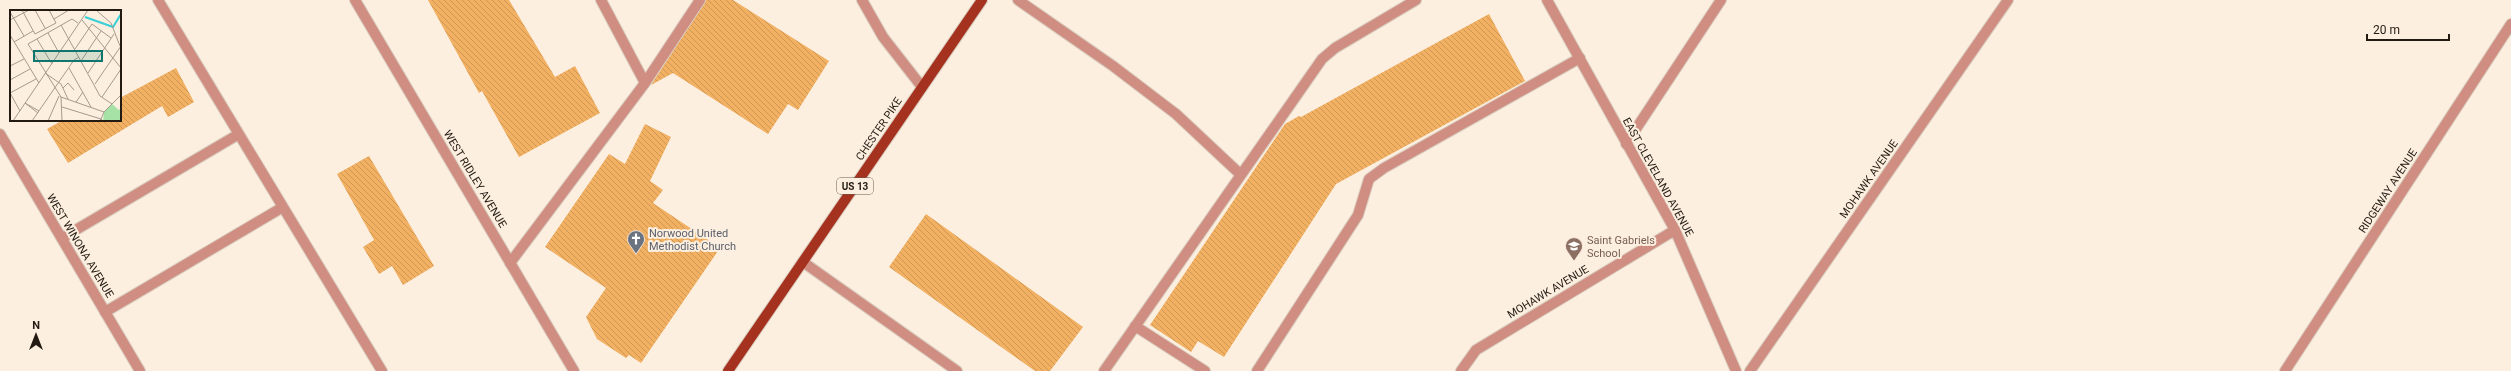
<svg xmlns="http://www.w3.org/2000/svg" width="2511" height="371" font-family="Roboto,sans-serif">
	<defs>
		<pattern id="building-back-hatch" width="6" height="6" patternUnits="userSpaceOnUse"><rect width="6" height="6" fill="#f1b062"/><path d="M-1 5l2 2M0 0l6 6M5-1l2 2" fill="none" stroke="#ce9754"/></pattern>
	</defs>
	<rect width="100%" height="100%" fill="#fcefe0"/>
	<path fill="url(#building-back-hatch)" d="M428 0H509L555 77 575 66 600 113 519 157 482 91 479 93Z
		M706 0H733L829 61 798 110 788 104 768 134 673 73 651 85Z
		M1489 14 1525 81 1336 184 1224 357 1198 341 1191 352 1150 325 1285 124 1299 116 1301 117Z
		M176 68 194 102 168 117 162 106 68 163 47 129 63 120H120V98Z
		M645 124 671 137 650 181 663 190 653 203 720 248 641 363 629 355 626 358 597 339 586 317 606 288 545 247 609 154 625 164Z
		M369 156 434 266 403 285 392 266 379 274 363 247 374 240 337 174Z
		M926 214 1083 327 1050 371H1035L889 267Z"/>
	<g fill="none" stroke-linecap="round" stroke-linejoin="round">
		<g stroke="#d9cdbf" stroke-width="12">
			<path id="service" d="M158 0 382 371
				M601 0 645 83
				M1018 0 1113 66 1176 114 1240 174
				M1626 144 1721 0
				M62 238 239 134
				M803 262 957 371
				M510 263 645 83 700 0
				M105 312 283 207
				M1135 326 1205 371
				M1104 371 1322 59 1335 48 1416 0
				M1257 371 1358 215 1369 179 1384 168 1580 58"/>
		</g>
		<g stroke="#d9cdbf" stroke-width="12">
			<path id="minor" d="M355 0 574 371
				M862 0 883 37 922 87
				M1547 0 1675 230 1736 371
				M0 134 140 371
				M1461 371 1476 350 1675 230
				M1750 371 2008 0
				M2285 371 2511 24"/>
		</g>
		<g stroke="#d9cdbf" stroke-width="12">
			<path id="primary" d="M728 371 982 0"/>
		</g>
		<use href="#service" stroke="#cf8e81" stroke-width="10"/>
		<use href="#minor" stroke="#cf8e81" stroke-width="10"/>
		<use href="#primary" stroke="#a5321f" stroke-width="10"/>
	</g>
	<defs>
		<g id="church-pin" transform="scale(0.9)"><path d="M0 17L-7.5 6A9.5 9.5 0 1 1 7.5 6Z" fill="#6b7280" stroke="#fcefe0"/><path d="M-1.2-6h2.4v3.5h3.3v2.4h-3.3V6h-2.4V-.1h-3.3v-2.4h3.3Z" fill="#fff"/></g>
		<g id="school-pin" transform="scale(0.9)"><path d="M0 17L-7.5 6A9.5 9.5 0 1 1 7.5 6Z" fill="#8d6e63" stroke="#fcefe0"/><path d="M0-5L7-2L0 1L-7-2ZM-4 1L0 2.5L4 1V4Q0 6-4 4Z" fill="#fff"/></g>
	</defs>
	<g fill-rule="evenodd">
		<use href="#church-pin" x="636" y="239"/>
		<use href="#school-pin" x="1574" y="246"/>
	</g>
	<g text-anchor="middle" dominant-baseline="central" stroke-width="4" stroke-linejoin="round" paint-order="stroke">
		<rect fill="#fcefe0" stroke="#645b50" stroke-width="1" x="837" y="178" width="36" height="16" rx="3"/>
		<g font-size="10" font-weight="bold" fill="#231b12">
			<text x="855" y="186">US 13</text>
		</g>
		<g font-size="11" fill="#231b12" stroke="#fcefe0">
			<text transform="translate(879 129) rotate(-56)">CHESTER PIKE</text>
			<text transform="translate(1658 177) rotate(61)">EAST CLEVELAND AVENUE</text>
			<text transform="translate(475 179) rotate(59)">WEST RIDLEY AVENUE</text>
			<text transform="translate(1869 179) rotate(-55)">MOHAWK AVENUE</text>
			<text transform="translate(2388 191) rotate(-57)">RIDGEWAY AVENUE</text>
			<text transform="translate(80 246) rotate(59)">WEST WINONA AVENUE</text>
			<text transform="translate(1548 292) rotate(-31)">MOHAWK AVENUE</text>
		</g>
		<g font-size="11" fill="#5b616d" stroke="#fcefe0" text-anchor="start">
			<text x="649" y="233">Norwood United<tspan x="649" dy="13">Methodist Church</tspan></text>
		</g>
		<g font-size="11" fill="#785e54" stroke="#fcefe0" text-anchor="start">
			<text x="1587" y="240">Saint Gabriels<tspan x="1587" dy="13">School</tspan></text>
		</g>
	</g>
	<g transform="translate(10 10)">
		<rect width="111" height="111" fill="#fcefe0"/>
		<path d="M102 94 109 100 111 98V111H93L94 102Z" fill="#a6e2a5"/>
		<path fill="none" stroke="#38cfd6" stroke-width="2" d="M75 7 103 17 111 4"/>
		<path fill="none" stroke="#a59a8e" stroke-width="1" d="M12 0 25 24 46 13 39 0M25 0 35 18M86 0 101 13 110 36M0 2 14 26M44 9 59 0M0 10 19 0M72 10 111 58M68 13 62 9 18 34 51 87 94 102M51 15 90 86 102 94M38 23 49 43M0 25 29 73M27 29 42 54M4 32 23 21M65 39 82 14 101 28M71 51 91 21M0 56 14 49M59 58 81 97M35 63 51 74 58 89M78 63 104 24M0 70 20 59M85 74 111 36M53 78 58 73 64 80M0 83 26 69M0 83 10 101M51 87 52 111M92 87 111 59M66 92 73 82M15 93 28 103M15 93 29 101M52 97 91 109 89 111M3 111 78 0M22 111 64 50 69 47M38 111 49 86M93 111 91 109 94 102 111 85"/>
		<path fill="#0f766e" fill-opacity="0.15" stroke="#0f766e" stroke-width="2" d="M24 41H92V51H24Z"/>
		<rect width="111" height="111" fill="none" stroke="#231b12" stroke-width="2"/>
	</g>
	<g transform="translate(36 335)" stroke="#fcefe0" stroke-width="3" paint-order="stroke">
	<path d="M0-3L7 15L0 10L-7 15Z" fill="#231b12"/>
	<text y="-6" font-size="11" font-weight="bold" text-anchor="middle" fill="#231b12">N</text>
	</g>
	<path d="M2367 34v6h82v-6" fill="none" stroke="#231b12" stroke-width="2"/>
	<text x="2373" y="34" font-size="12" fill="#231b12" stroke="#fcefe0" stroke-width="3" paint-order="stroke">20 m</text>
</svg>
